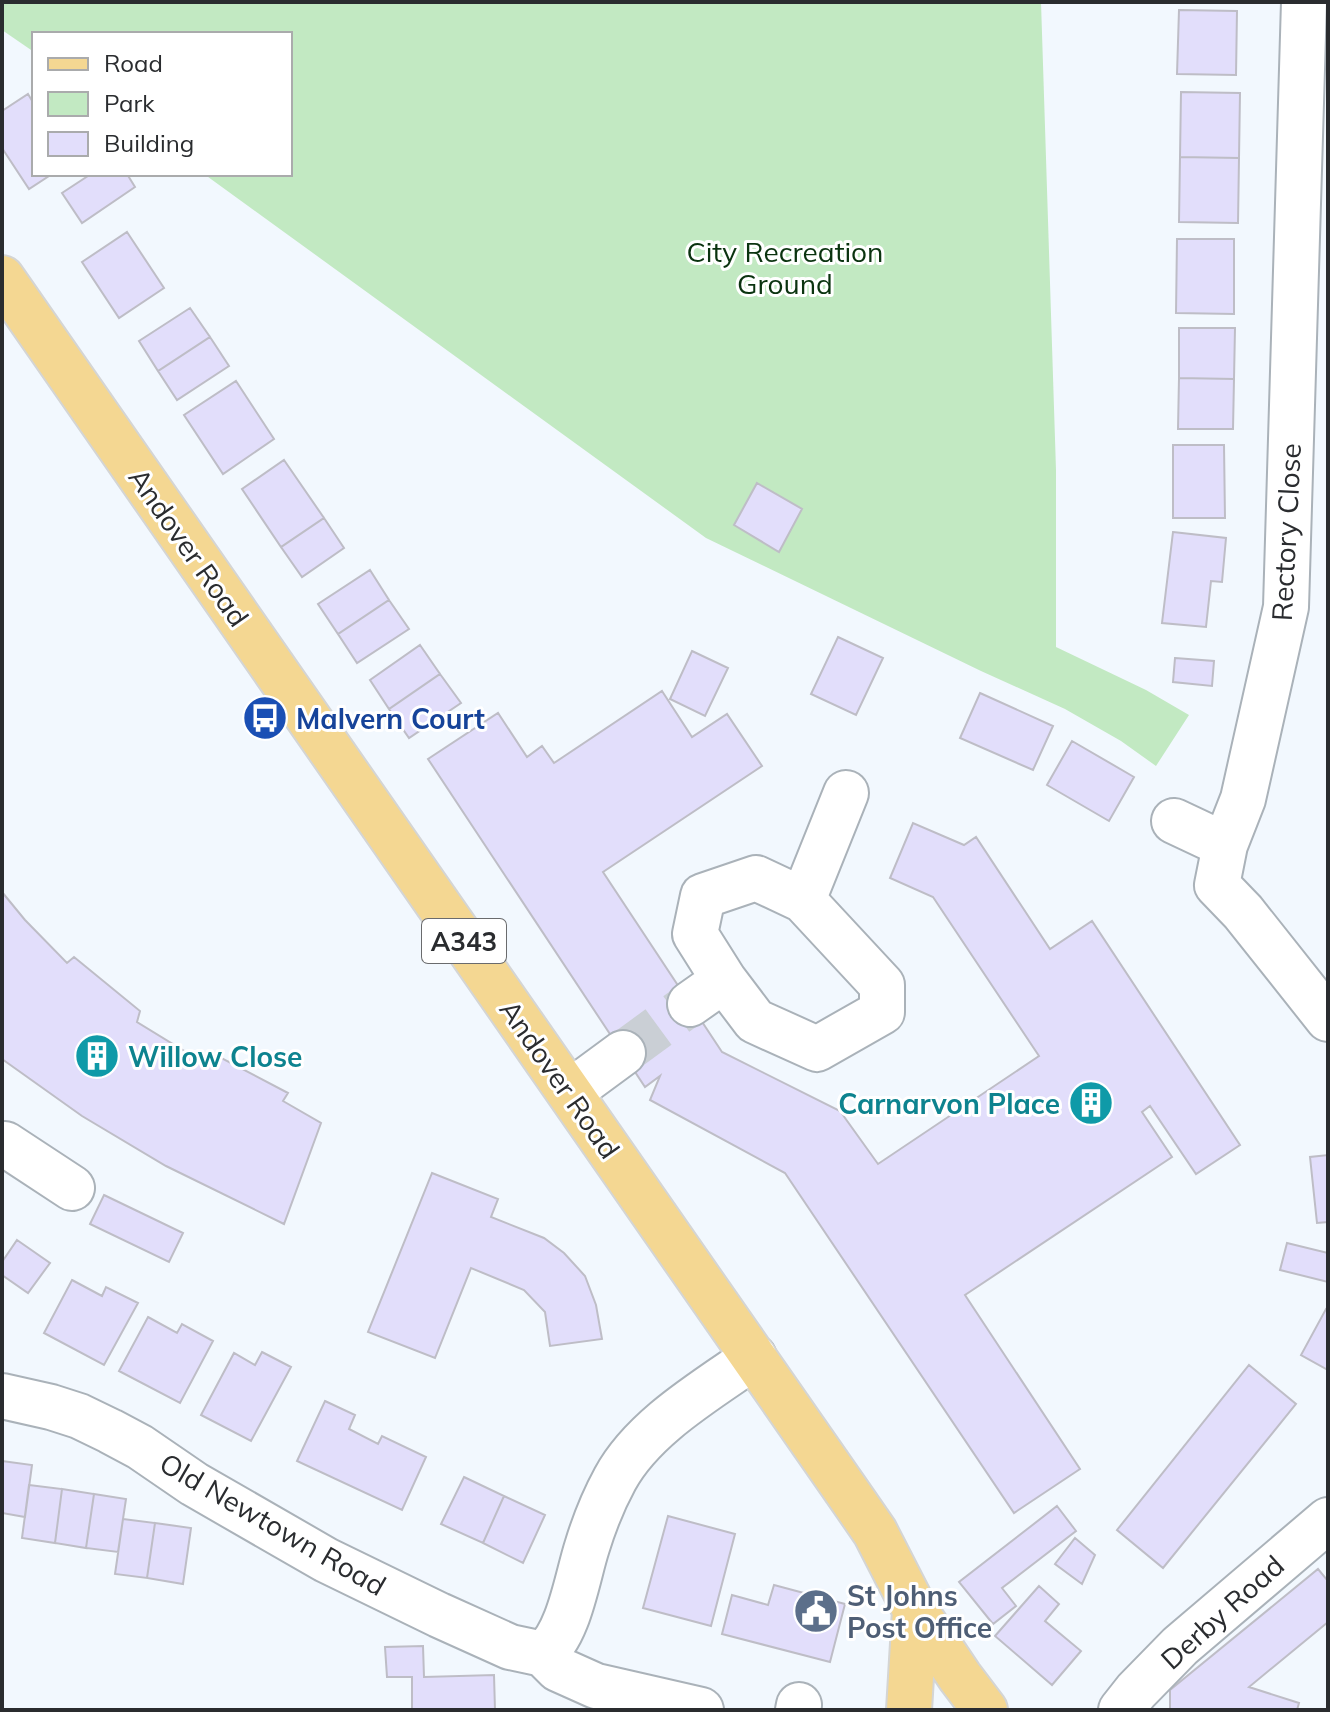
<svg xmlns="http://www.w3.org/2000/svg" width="1330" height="1712" font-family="Mulish,sans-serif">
	<rect width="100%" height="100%" fill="#f2f8fe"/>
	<path fill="#c2e9c2" d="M2 2H1041L1056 470V647L1146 690 1189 715 1156 766 1121 741 1065 709 981 671 706 538 204 174H290V34H34V52L2 30Z"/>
	<path fill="#e2defb" stroke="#bebdc6" stroke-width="2" d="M1179 10 1237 11 1236 75 1177 74Z
		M1181 92 1240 93 1239 158 1180 157Z
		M28 94 34 104V174H52L29 189 2 148V111Z
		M1180 157 1239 158 1238 223 1179 222Z
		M91 174H127L135 187 82 223 62 193Z
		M127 232 164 288 119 318 82 262Z
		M1177 239H1234V314L1176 313Z
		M190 308 210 337 158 371 139 341Z
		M1179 328H1235L1234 379 1179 378Z
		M210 337 229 366 177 400 158 371Z
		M1179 378 1234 379 1233 429H1178Z
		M236 381 274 439 223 474 184 415Z
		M1173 445H1224L1225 518H1173Z
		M284 460 324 518 281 547 242 489Z
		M757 483 802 509 779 552 734 525Z
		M324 518 344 548 302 577 281 547Z
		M1173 532 1226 538 1222 582 1211 581 1206 627 1162 623Z
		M370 570 389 600 338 634 318 604Z
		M389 600 409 629 357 663 338 634Z
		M838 637 883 658 856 715 811 694Z
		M420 645 440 674 389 709 370 680Z
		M692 651 728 668 705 716 670 699Z
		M1175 658 1214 661 1212 686 1173 682Z
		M440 674 461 703 409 738 389 709Z
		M662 691 692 737 727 714 762 766 603 872 722 1052 840 1111 878 1164 1039 1056 933 897 890 878 913 823 964 845 976 837 1050 949 1092 921 1240 1145 1196 1174 1150 1106 1142 1112 1172 1157 965 1295 1080 1469 1014 1513 785 1173 650 1100 660 1076 645 1087 428 759 498 713 527 757 542 746 554 763Z
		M980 693 1053 726 1033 770 960 738Z
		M1072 741 1134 777 1109 821 1047 785Z
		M2 892 25 920 67 963 74 957 140 1011 137 1022 204 1063 210 1052 288 1093 283 1101 321 1123 284 1224 166 1166 82 1116 2 1059Z
		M1328 1155V1222L1317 1223 1310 1157Z
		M432 1173 498 1199 491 1217 544 1238 564 1253 585 1276 596 1305 602 1339 550 1346 545 1312 524 1290 471 1268 435 1358 368 1332Z
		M104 1195 183 1233 169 1262 90 1224Z
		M17 1240 50 1263 28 1293 2 1275V1262Z
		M1287 1243 1328 1253V1282L1280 1270Z
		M72 1280 102 1296 106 1287 138 1303 104 1365 44 1333Z
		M1326 1309 1328 1310V1370L1301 1355Z
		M148 1317 177 1333 182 1324 213 1341 180 1403 119 1371Z
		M262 1352 291 1367 251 1441 201 1415 234 1353 255 1365Z
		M1249 1365 1296 1404 1163 1568 1117 1530Z
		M325 1401 355 1415 349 1429 378 1444 382 1436 426 1457 402 1510 297 1461Z
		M2 1461 32 1465 25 1517 2 1513Z
		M464 1477 504 1496 483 1543 441 1524Z
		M29 1485 62 1489 55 1543 22 1538Z
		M62 1489 94 1494 86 1548 55 1543Z
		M94 1494 126 1499 118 1552 86 1548Z
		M504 1496 545 1515 523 1563 483 1543Z
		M1057 1506 1076 1531 1002 1588 1016 1606 993 1624 959 1582Z
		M668 1516 735 1534 711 1626 643 1608Z
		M123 1519 155 1523 147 1578 115 1574Z
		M155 1523 191 1528 183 1584 147 1578Z
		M1075 1538 1095 1555 1082 1584 1055 1564Z
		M1318 1569 1328 1581V1622L1249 1687 1299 1703 1297 1710H1170V1690Z
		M774 1585 845 1604 830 1662 722 1634 732 1595 768 1605Z
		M1039 1586 1059 1604 1045 1621 1081 1651 1052 1685 995 1636Z
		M423 1646 424 1677 494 1675 495 1710H412V1677H387L385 1647Z"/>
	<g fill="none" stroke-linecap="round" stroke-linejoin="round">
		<path stroke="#cacfd5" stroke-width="44" stroke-dasharray="44 22" stroke-linecap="butt" d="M623 1053 690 1004"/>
		<g stroke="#aab2b9" stroke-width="48">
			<path id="minor" d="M1304 2 1286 607 1243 799 1225 845 1217 885 1243 912 1328 1019
				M1174 821 1225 845
				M803 900 846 793
				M690 1004 724 980 695 934 703 896 756 878 803 900 882 985V1012L817 1049 755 1021 724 980
				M570 1092 623 1053
				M5 1144 72 1188
				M2 1396 51 1407 79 1416 110 1431 140 1447 194 1484 326 1560 439 1615 510 1647 543 1654 558 1669 596 1686 701 1710
				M543 1654C569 1635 577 1578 587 1547 594 1524 603 1501 615 1479 643 1427 707 1390 754 1357
				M798 1710 799 1705
				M1121 1710 1136 1691 1180 1646 1328 1520"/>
		</g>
		<g stroke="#d4d5d5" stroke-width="48">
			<path id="major" d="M2 278 848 1493 875 1532 915 1610 960 1677 985 1710
				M909 1710 915 1610"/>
		</g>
		<use href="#minor" stroke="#fff" stroke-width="44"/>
		<use href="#major" stroke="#f4d792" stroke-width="44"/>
	</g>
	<defs>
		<g id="bus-disc" transform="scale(2.3)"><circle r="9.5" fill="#1a4fb4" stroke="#fff"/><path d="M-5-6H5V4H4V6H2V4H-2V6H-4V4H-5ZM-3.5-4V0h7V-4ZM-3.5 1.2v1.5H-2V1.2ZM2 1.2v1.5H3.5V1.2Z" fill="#fff"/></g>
		<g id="building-disc" transform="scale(2.3)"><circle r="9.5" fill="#0f9aa8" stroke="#fff"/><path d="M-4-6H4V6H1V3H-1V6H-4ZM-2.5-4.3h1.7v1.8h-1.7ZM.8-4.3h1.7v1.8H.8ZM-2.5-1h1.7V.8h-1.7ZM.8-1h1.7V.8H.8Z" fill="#fff"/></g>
		<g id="civic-disc" transform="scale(2.3)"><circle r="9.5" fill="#5c6f8a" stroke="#fff"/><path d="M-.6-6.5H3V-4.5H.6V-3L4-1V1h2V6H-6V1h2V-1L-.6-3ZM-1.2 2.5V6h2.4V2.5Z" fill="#fff"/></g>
	</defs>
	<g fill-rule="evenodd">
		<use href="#bus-disc" x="265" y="718"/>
		<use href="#building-disc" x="97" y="1056"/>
		<use href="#building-disc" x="1091" y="1103"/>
		<use href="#civic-disc" x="816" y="1611"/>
	</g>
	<g text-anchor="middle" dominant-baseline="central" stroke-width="6" stroke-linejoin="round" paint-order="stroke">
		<rect fill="#fff" stroke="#6a6b6d" stroke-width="2" x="422" y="919" width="84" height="44" rx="6"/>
		<g font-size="26" font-weight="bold" fill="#2a2c2f">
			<text x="464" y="941">A343</text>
		</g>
		<g font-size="28" fill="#0a330f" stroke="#fff">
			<text x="785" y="251">City Recreation<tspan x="785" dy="32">Ground</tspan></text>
		</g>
		<g font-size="28" fill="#2a2c2f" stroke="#fff">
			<text transform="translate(1286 532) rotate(-87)">Rectory Close</text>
			<text transform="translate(189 547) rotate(55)">Andover Road</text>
			<text transform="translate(560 1079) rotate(55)">Andover Road</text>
			<text transform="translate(273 1524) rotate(30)">Old Newtown Road</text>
			<text transform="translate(1222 1612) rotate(-42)">Derby Road</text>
		</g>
		<g font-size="28" font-weight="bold" fill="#164399" stroke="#fff" text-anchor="start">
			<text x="296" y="718">Malvern Court</text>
		</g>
		<g font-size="28" font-weight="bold" fill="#0d838f" stroke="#fff" text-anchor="start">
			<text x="128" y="1056">Willow Close</text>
			<text x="1060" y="1103" text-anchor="end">Carnarvon Place</text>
		</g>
		<g font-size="28" font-weight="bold" fill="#4e5e75" stroke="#fff" text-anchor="start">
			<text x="847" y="1595">St Johns<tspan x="847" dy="32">Post Office</tspan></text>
		</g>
	</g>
	<rect width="1330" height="1712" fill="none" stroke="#2a2c2f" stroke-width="8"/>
	<rect x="32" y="32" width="260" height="144" fill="#ffffff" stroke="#aaabac" stroke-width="2"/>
	<rect x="48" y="58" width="40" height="12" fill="#f4d792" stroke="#aaabac" stroke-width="2"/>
	<text x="104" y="72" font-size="24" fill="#2a2c2f">Road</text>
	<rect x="48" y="92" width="40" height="24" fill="#c2e9c2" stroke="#aaabac" stroke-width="2"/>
	<text x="104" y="112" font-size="24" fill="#2a2c2f">Park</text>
	<rect x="48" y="132" width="40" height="24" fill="#e2defb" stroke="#aaabac" stroke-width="2"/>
	<text x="104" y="152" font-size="24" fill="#2a2c2f">Building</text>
</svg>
